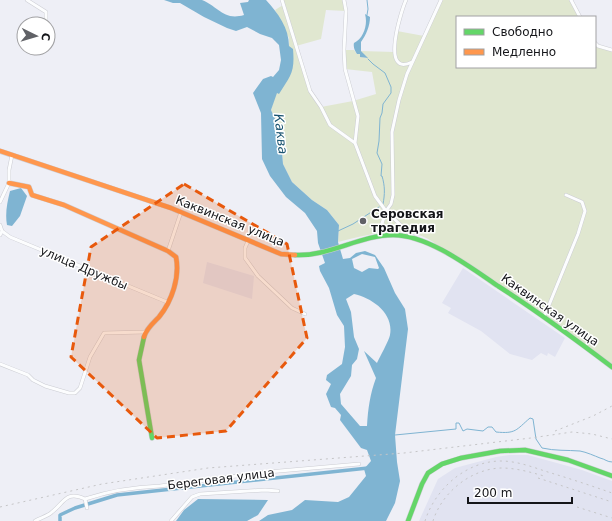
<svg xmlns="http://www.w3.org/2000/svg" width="612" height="521" font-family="'DejaVu Sans',sans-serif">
	<rect width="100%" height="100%" fill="#eeeff6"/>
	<path fill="#e1e3f1" d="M207 262 254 276 252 299 203 283Z
		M463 268 565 338 555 357 548 353 547 356 541 353 532 360 510 354 481 331 448 313 451 308 442 303Z
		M509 455H528L582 470 612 481V521H419L438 479 455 468 496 457Z"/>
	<path fill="#e0e7d0" d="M282 0H344L346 11 326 10 321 39 296 46 310 91 321 107 353 101 376 94 372 72 345 69 344 50H354L357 54H360L361 57 367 58 361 51 394 52 397 31 424 36 441 0H571L580 17H457V67H595V43L598 46 612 50V367L597 355 443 251C416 220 372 234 338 242L339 225 327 210 312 200 292 182 283 164 280 130 271 110 289 46V38L275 10 283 5Z"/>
	<path fill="#7fb4d2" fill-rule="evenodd" d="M164 0C172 0 195 0 202 0 218 6 223 21 244 15L240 3 248 2 249 0H266C278 13 289 28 289 46L293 49C295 72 291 75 279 94L277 93 271 110 280 130 283 164 292 182 312 200 327 210 339 225 338 242 343 259 350 258 356 253 365 251 375 255 384 268 395 293 405 309 408 329 395 435 397 462 400 481 395 503 386 521H259L268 515 292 510 305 500 338 502 349 497 366 476 364 469 371 461 367 450 361 448 340 420 341 415 335 408 331 407 326 394 331 384 326 380 327 375 342 364 345 347 344 326 337 315 329 288 320 271 319 266 325 263 318 243 317 231 305 213 286 197 270 176 262 159 261 113 253 93 263 79 271 76 273 77 279 70 281 60 279 45 272 38 260 34 247 27 236 31 227 28 204 17 180 3H173ZM362 254 375 257 379 268 378 269 369 268 362 272 354 268 352 259ZM354 294C372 298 394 313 390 335 389 340 380 357 377 363L364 351 376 378C370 394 368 409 367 426H360L341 404 340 394 351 376 352 365 357 359 359 349 354 337 351 312 346 299Z
		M365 14 370 17C370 26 366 35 361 42V51L368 58 360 57V54H357C355 51 353 47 354 43 364 38 368 24 365 14Z
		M21 188 27 196 20 216 12 226 7 225C5 214 7 203 10 191Z
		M198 499 268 500 258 515 247 521H176L184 510Z"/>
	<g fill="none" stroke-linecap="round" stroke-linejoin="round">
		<path stroke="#7fb4d2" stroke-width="1" d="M367 0 368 9 367 15
			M368 59 373 64 385 73 391 87V93L383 104 382 113 380 118 379 141 377 153 382 164 381 176H382C385 186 385 194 383 204
			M338 231 353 224 379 207
			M395 435 456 429V423H459L463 431 467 429 483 431 488 427H492L496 432C516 434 516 430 530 418L533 419 536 439 542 448C555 451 567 450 580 451 586 452 595 456 600 458 605 459 607 462 612 462"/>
		<path stroke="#7fb4d2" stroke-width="3.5" d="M60 521V515L75 508 117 495 368 468"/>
		<g stroke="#cccdd3" stroke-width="4">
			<path id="street" d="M27 0 46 12V24
				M282 0 310 91 321 107 330 125 355 143
				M344 0 346 11 344 50 345 69 358 116 355 143 375 196 386 211 413 237
				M406 0C401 11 380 78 412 62
				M571 0 580 17
				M595 43 598 46 612 50
				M0 202 9 183V170L12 155
				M0 225 2 231 0 235
				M2 231 10 237 167 302
				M378 236 386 211 391 204 393 195 392 132 399 100 407 74 441 0
				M248 241 245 248V258L258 276 292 308 305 314
				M168 251 181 212
				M544 316 547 310 578 234 585 211 582 202 566 195
				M0 364 28 375 33 380 45 386 69 393H75L80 388 90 357 104 333 145 332
				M85 499C109 491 135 487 160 486L268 472 359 464
				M35 521C40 518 48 516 52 512 64 503 66 490 85 499L87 508
				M171 521 192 497 200 494 265 490 278 491"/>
		</g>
		<g stroke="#cccdd3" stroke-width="5.5">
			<path id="fast" d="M295 255C328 257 360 235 393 235 428 235 470 267 498 286 537 311 575 339 612 367
				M144 337 139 360 152 438
				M408 521 422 484 428 473 442 464 461 458 500 451 525 450 568 460 612 476"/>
		</g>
		<g stroke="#cccdd3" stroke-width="5.5">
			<path id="slow" d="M0 151 171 208 281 254 295 255
				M9 183 29 187 32 195 64 205 168 251 176 257C180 277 172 301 159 317 153 323 146 329 144 337"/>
		</g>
		<use href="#street" stroke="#fcfdfe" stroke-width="3"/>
		<use href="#fast" stroke="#63d668" stroke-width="4.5"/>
		<use href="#slow" stroke="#ff974d" stroke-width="4.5"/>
		<path stroke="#c5c5c7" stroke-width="1" stroke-dasharray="2 4" stroke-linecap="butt" d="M555 431 593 416 612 406
			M538 478 612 502
			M0 507 102 484 208 468 404 453 531 438 572 432 592 434 612 439
			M577 507 612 518
			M425 521C435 489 466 461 501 461 518 461 535 468 551 473 571 479 592 486 612 493
			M433 521C442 492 471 469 501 468 516 468 530 472 544 476"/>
	</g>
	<path fill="#e8590c" fill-opacity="0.2" stroke="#e8590c" stroke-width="3" stroke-dasharray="8 5" stroke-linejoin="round" d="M184 184 287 244 307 338 226 431 157 438 71 357 91 247Z"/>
	<circle fill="#606166" stroke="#fff" stroke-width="1.5" cx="363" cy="221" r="4"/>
	<g text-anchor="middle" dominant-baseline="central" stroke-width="3" stroke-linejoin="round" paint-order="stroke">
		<g font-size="12" font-weight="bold" fill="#141519" stroke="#fff" text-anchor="start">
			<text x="371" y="214">Серовская<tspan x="371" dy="14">трагедия</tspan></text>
		</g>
		<g font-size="12" fill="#141519" stroke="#fff">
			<text transform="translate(230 221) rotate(22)">Каквинская улица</text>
			<text transform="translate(84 268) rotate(23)">улица Дружбы</text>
			<text transform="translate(550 310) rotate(35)">Каквинская улица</text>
			<text transform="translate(221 479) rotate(-7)">Береговая улица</text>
		</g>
		<g font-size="13" font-style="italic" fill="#1c5572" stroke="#fff">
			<text transform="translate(281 134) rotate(83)">Каква</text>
		</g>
	</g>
	<rect x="456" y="16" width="140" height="52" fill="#ffffff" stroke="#a1a1a3"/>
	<rect x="464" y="29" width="20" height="6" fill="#63d668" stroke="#a1a1a3"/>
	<text x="492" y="36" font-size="12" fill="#141519">Свободно</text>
	<rect x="464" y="49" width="20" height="6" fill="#ff974d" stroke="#a1a1a3"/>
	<text x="492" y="56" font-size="12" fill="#141519">Медленно</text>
	<g transform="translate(36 36) rotate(95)"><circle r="19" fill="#ffffff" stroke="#a1a1a3"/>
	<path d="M0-3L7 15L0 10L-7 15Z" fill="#606166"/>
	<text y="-6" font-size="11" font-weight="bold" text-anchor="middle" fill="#141519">С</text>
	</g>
	<path d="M468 497v6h104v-6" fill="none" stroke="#141519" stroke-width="2"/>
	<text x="474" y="497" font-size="12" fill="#141519" stroke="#ffffff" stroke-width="3" paint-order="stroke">200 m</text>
</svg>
